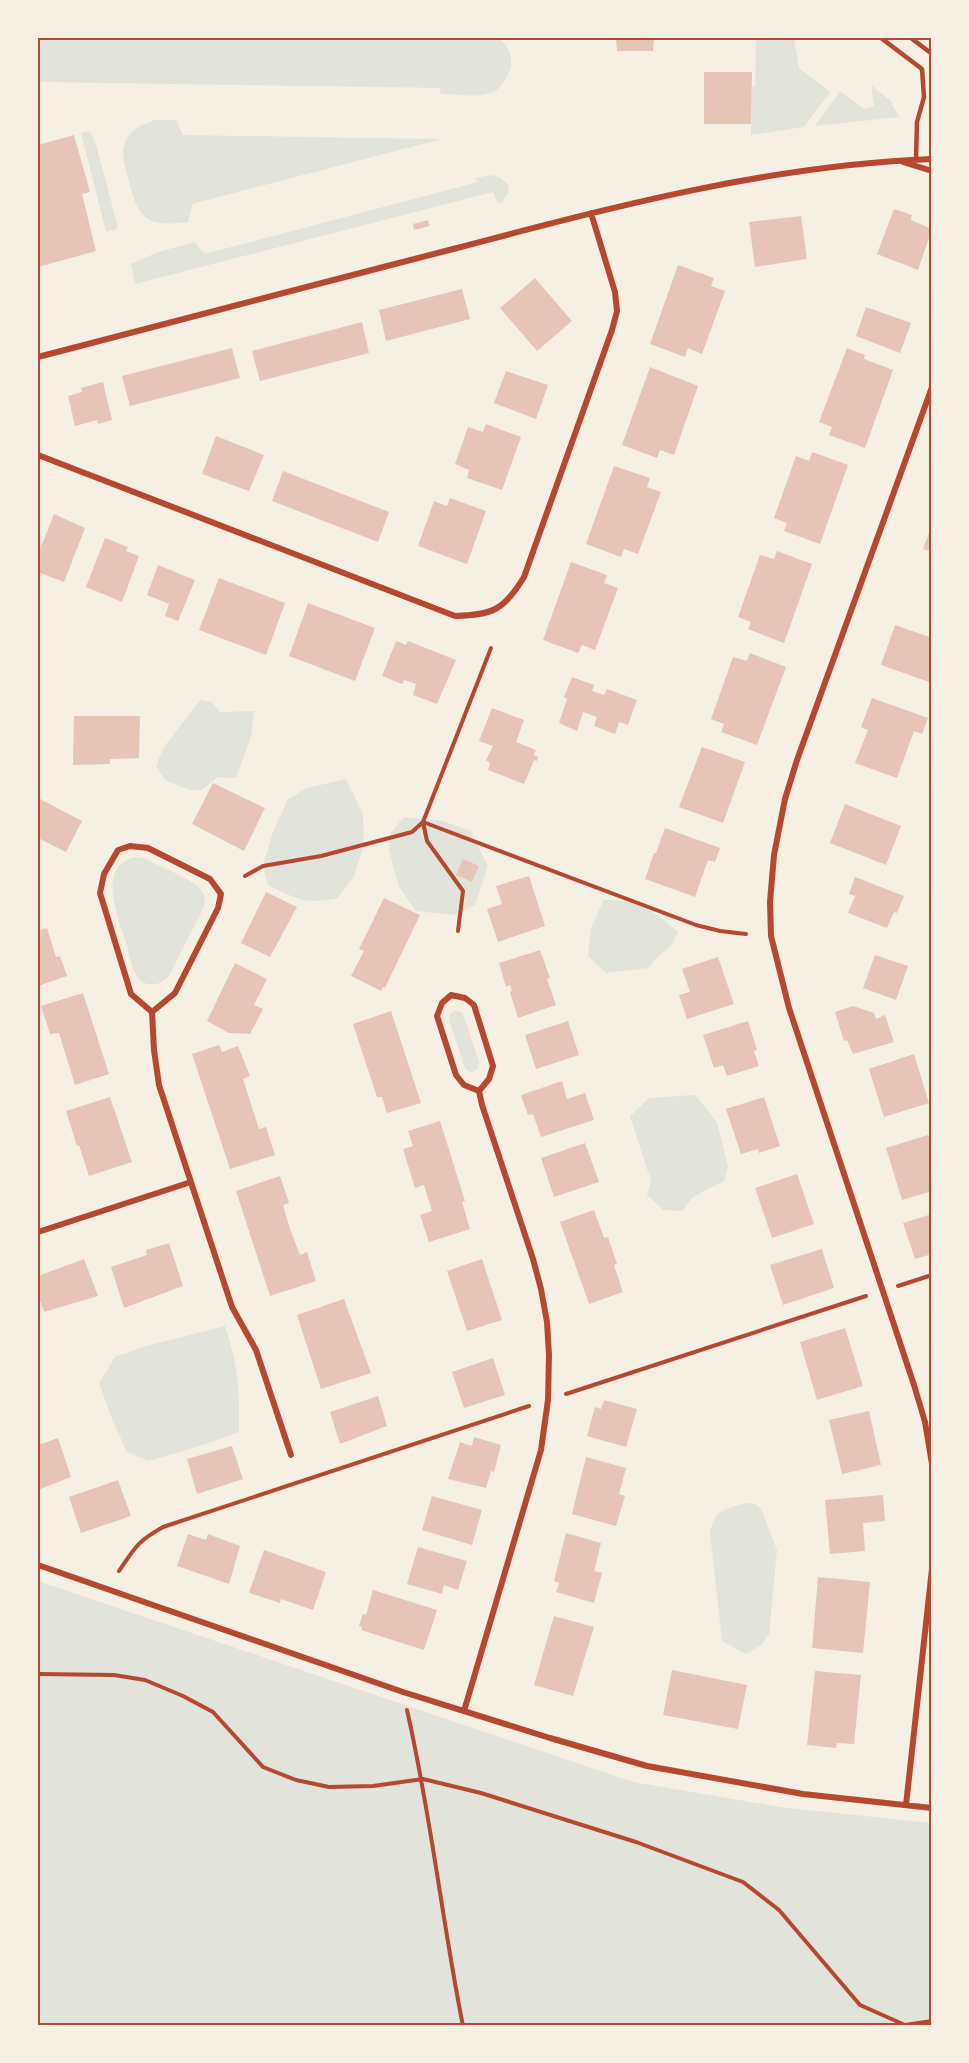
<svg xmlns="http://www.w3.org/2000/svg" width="969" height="2063" font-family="'PT Sans Narrow',sans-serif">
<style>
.green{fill:#e2e4dc}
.building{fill:#e6c5b7}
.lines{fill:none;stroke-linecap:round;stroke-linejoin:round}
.path{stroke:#b5482f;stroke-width:4}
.service{stroke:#b5482f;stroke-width:4.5}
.minor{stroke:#b5482f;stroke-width:6}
.neatline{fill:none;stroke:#b5482f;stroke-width:2}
</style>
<rect width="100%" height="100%" fill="#f6efe4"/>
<!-- green -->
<path class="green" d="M38 38H499C504 43 510 49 511 57 513 70 503 88 491 93 476 98 454 94 439 94L441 88 40 82 38 87Z
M756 38H794L799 68 830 92 804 127 751 135 752 86H755Z
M871 85 890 100 899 117 815 126 840 91 864 109 874 106Z
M156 120H176L183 135 438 139V140L192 204 188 222C155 226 141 224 131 190 128 177 124 165 123 153 124 134 139 124 156 120Z
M89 131 95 141 117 223V229L106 232 81 133Z
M491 175 501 178 509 186 508 193 501 203 497 202 493 192 135 284 131 264 158 252 194 242 205 254 478 182 475 178Z
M200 700 212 702 220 712 254 711 251 736 236 778 218 777 201 790H189L165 780 156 766 164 747Z
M346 779 363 814 364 845 354 876 338 898C305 905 297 899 268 885L263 866 273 832 288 799 307 788Z
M404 817 443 821 470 831 488 866 475 905 453 915 416 911 399 887 389 850 391 832Z
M135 857 143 858C155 864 197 881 202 891 206 897 205 903 203 909L170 974C163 985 148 989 138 978 131 969 129 953 126 943 118 917 96 867 135 857Z
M604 900C639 900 653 910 678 932L671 946 659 955 648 968 606 973 588 956 591 928Z
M455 1011 461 1012 464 1016 479 1062C479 1069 476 1072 469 1072L465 1068 449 1020 450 1014Z
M695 1095 717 1122 728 1167 724 1181 693 1197 682 1211 663 1210 647 1195 651 1181 630 1116 649 1098Z
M225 1326C238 1364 240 1391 239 1432L203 1445 148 1461 127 1452 113 1422 99 1383 115 1357 146 1346Z
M745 1503 755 1504 761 1509 777 1550 769 1634 760 1646 746 1654 722 1641 710 1534C713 1510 724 1510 745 1503Z
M38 1581 633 1782 780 1807 931 1823V2025H38Z"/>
<!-- building -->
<path class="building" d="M616 38H654L653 51H617Z
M662 38H721V40H662Z
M704 72H752L751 124H704Z
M74 135 90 192 82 194 96 251 38 267V145Z
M894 209 912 215 911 220 932 229 918 270 877 254Z
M801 216 807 259 755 267 749 222Z
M428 220 430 226 414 230 413 224Z
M678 265 714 278 711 286 725 291 702 354 688 348 685 357 650 344Z
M535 278 572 321 537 351 500 308Z
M462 289 470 319 386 341 379 310Z
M866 307 911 323 900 353 856 336Z
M362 322 369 353 260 381 252 351Z
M232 348 240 378 130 406 122 376Z
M847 348 865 355 864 359 893 370 865 448 829 435 832 427 819 422Z
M650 367 698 386 674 455 660 450 657 458 622 445Z
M506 371 548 385 536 419 494 403Z
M103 382 112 420 98 424 97 420 75 426 68 396 82 392 81 388Z
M486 424 521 437 502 490 467 478 469 470 455 464 468 427 483 432Z
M216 436 264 455 249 491 202 474Z
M812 452 848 465 820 544 784 531 787 523 774 518 796 456 809 461Z
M614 466 650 478 647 487 661 492 638 554 624 549 621 557 586 544Z
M283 471 389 512 378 542 272 501Z
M450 498 486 511 467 564 418 546 434 501 447 506Z
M54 514 85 528 64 582 38 572V555Z
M931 528H932V552L923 549Z
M105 538 128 547 126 551 139 556 122 602 86 587Z
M777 551 812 564 784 643 748 629 751 622 738 617 760 555 774 559Z
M571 562 607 575 604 583 618 588 595 650 582 645 578 653 543 640Z
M158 565 195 580 178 621 165 616 169 604 147 595Z
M219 578 285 603 266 655 199 630Z
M308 603 375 628 355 681 289 656Z
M895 625 932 638V683L881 665Z
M396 641 406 645 408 641 456 660 437 704 413 695 416 684 404 680 402 684 382 676Z
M750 653 786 667 757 745 721 732 724 724 711 719 733 657 747 661Z
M572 677 594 685 592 691 604 695 607 689 637 700 628 725 619 722 615 734 594 726 597 717 583 712 577 731 559 723 567 699 564 697Z
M872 698 928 718 922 734 914 731 897 778 855 763 868 730 861 727Z
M492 708 524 720 516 742 536 750 534 755 538 757 537 761 534 760 524 784 488 770 490 763 486 760 493 746 479 741Z
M74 716H140L139 758 110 759V764L73 765Z
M702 747 745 762 723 823 679 807Z
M213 783 265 808 244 851 192 824Z
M38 798 82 821 66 852 38 838Z
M845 804 901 826 886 865 830 843Z
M665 828 720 848 715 862 708 860 695 897 645 879 654 853H656Z
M463 859 479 866 472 882 456 875Z
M529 876 545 926 498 942 487 909 502 904 496 886Z
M855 877 904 896 897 913 894 912 887 928 848 913 855 896 849 894Z
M266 892 297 907 270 957 241 943Z
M384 898 420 915 385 988 383 987 381 991 351 976 364 951 359 949Z
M47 928 56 957 60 956 67 976 38 986V931Z
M540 950 550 978 547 979 556 1005 518 1018 510 992 512 991 510 985 506 987 499 963Z
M875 955 908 966 896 1000 863 988Z
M718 957 734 1004 687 1019 679 995 690 992 682 969Z
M235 963 267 979 254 1005 263 1009 250 1034 229 1033 207 1021Z
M83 993 109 1074 75 1085 59 1033 50 1034 41 1006Z
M853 1006 874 1013 876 1019 885 1015 894 1042 853 1054 847 1040 844 1041 835 1012Z
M391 1011 421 1103 387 1113 382 1097H377L353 1024Z
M568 1021 579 1055 536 1069 525 1035Z
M748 1021 757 1050 754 1051 759 1066 727 1076 723 1065 714 1068 703 1035Z
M219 1045 222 1052 238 1046 250 1076 243 1079 259 1129 266 1127 275 1155 230 1169 192 1054Z
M914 1054 929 1103 884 1117 869 1069Z
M562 1081 567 1099 585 1093 594 1120 541 1137 533 1114 528 1115 521 1095Z
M110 1097 132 1162 89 1176 79 1145 77 1146 66 1111Z
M764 1097 780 1146 759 1153 758 1149 741 1154 726 1109Z
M440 1121 465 1201 462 1202 470 1229 429 1242 420 1215 432 1211 424 1185 415 1188 403 1149 413 1146 408 1131Z
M928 1135 932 1145V1191L902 1200 886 1148Z
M585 1143 599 1182 554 1197 541 1158Z
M797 1174 814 1224 772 1238 755 1188Z
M280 1176 289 1203 283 1205 290 1229 300 1255 307 1252 316 1281 270 1296 236 1191Z
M594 1210 604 1238 608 1237 617 1264 614 1265 623 1292 589 1304 560 1222Z
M932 1214V1254L915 1259 903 1223Z
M169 1243 183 1286 124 1308 111 1267 147 1255 146 1250Z
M822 1249 834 1288 783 1305 770 1265Z
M84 1259 98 1296 44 1312 38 1294V1276Z
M482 1259 502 1320 467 1331 447 1271Z
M344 1299 371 1373 321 1389 297 1315Z
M845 1328 863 1386 817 1400 800 1342Z
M493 1358 505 1395 464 1408 452 1372Z
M378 1396 387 1426 340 1444 330 1412Z
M604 1400 637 1409 626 1447 587 1436 595 1407 601 1409Z
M869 1411 881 1465 842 1474 829 1420Z
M474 1437 501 1445 494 1472 491 1471 486 1488 448 1479 460 1442 472 1446Z
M58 1438 71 1477 38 1490V1443L41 1444Z
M232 1446 243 1479 197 1494 187 1459Z
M586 1457 626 1468 619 1494 625 1496 616 1526 572 1514Z
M118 1480 131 1516 81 1533 69 1497Z
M883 1495 885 1521 863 1523 865 1551 830 1554 825 1500Z
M432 1496 482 1510 472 1545 422 1530Z
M566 1533 601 1543 594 1571 602 1573 594 1603 556 1592 559 1583 554 1581Z
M188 1534 206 1540 208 1534 240 1546 229 1584 177 1566Z
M418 1547 467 1561 458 1590 444 1585 442 1594 407 1584Z
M264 1550 326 1572 313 1610 281 1599 280 1603 249 1593Z
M818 1577 870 1582 863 1653 812 1648Z
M373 1590 437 1610 424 1650 361 1630 362 1627 359 1626 363 1614 366 1615Z
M554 1616 594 1627 573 1696 534 1685Z
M672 1670 747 1685 738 1729 663 1715Z
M815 1671 861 1675 854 1744 837 1743 836 1748 807 1745Z"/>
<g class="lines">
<!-- path -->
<path class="path" d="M245 876 263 866 321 856 412 832 423 822 696 925 720 931 746 934
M458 931 463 891 427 841 423 822 491 648
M898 1286 932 1275
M566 1394 866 1296
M119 1571C136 1546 137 1542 163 1527L529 1406
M38 1674 114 1675 145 1680 183 1696 213 1712 263 1767 296 1780 329 1787 373 1786 423 1779 481 1793 636 1842 743 1882 779 1910 860 2005 905 2025 932 2021
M407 1710C431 1815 442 1921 463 2026"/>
<!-- service -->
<path class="service" d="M881 38 922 69 924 97 917 122 916 159
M911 38 932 54"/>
<!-- minor -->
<path class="minor" d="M903 162 932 171
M38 357C177 321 317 284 457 248 612 207 770 165 932 159
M932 387 797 760 785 799 774 855 770 902 771 936 789 1008 914 1385 925 1422 932 1464
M38 455 455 616C493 615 504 610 524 577L612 330 617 311 615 292 591 213
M152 1012 175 993 218 908 221 894 210 879 148 848 130 846 118 850 104 874 100 893 131 994 152 1012 154 1050 159 1085 232 1307 256 1350 291 1455
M38 1232 191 1182
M38 1565 403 1692 550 1738 647 1766 803 1794 932 1808
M464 1711 541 1450 548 1400 549 1355 547 1322 541 1289 533 1259 482 1105 479 1091 464 1085 456 1075 437 1016 442 1003 451 995 465 998 474 1005 493 1066 489 1079 479 1091
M906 1805 932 1569"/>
</g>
<!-- border -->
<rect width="969" height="2063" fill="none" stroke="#f6efe4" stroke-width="78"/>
<rect x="39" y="39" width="891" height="1985" class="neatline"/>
</svg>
